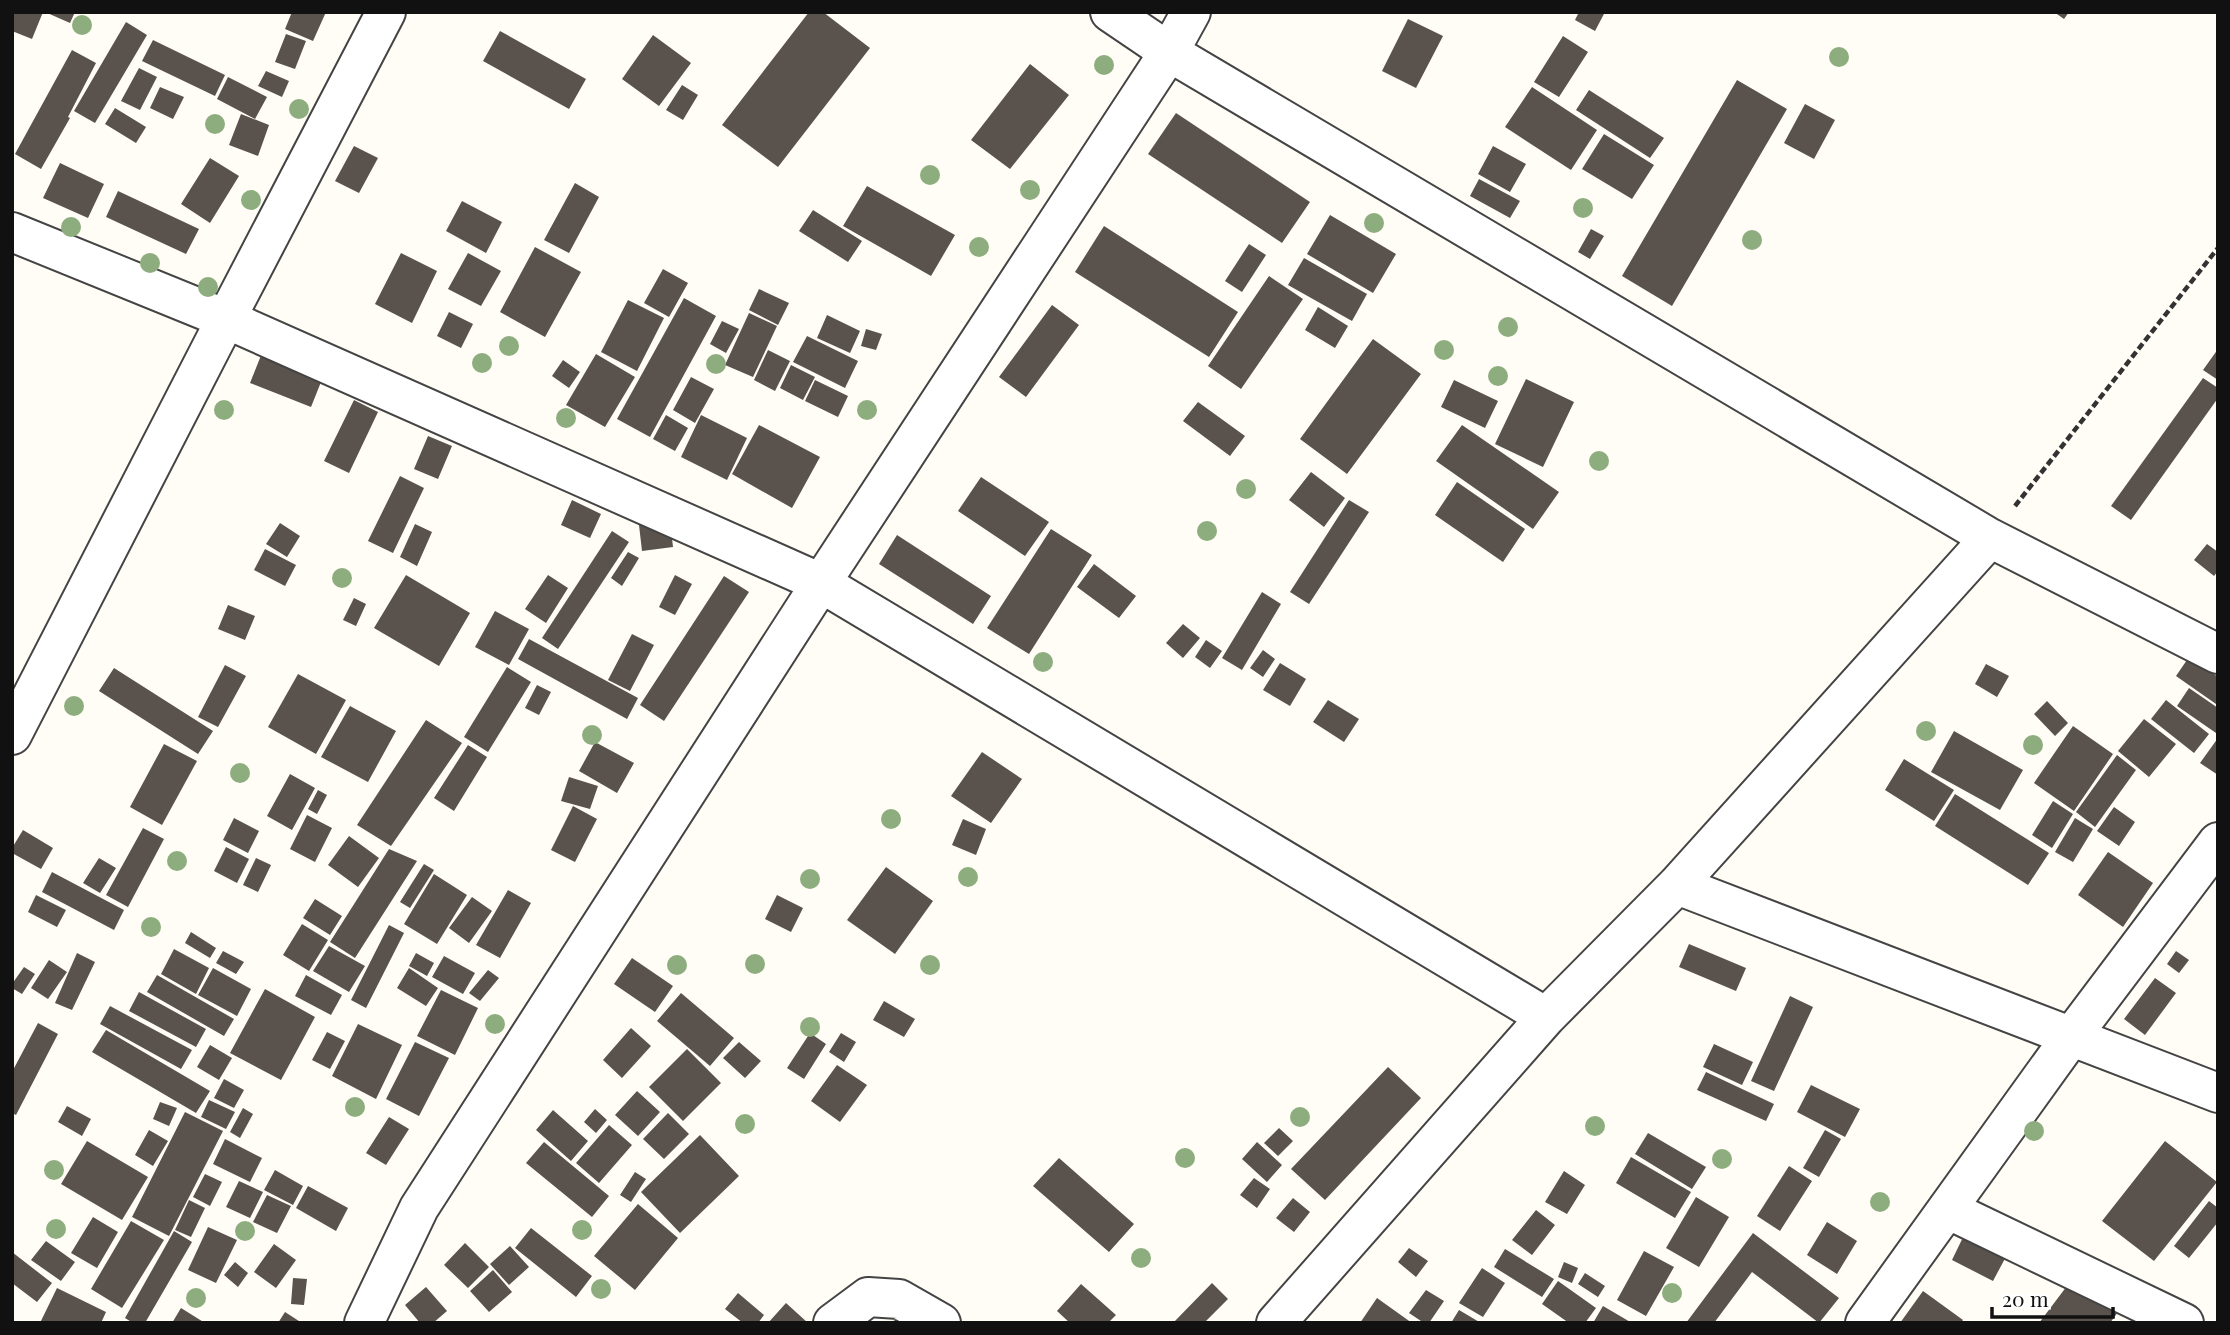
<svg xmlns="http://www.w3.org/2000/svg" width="2230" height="1335" font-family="'Playfair Display',serif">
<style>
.building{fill:#5a524d}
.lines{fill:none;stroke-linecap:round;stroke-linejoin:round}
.minor-casing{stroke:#444;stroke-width:42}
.path{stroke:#333;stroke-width:4.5;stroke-dasharray:7 3.5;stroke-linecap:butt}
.minor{stroke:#fff;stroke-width:38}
.tree{fill:#8dad7f}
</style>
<rect width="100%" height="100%" fill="#fffdf5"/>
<!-- building -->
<path class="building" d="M12 12H43L32 39 12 31Z
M45 12H75L70 23Z
M292 12H326L313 41 285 29Z
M809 12H823L870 48 778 167 722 125Z
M1579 12H1605L1595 31 1575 20Z
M2054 12H2069L2064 19Z
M1408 19 1443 36 1416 88 1382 71Z
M126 22 147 35 95 123 74 111Z
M500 31 586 79 569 109 483 61Z
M286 34 306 41 295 69 275 62Z
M653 35 691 63 659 106 622 79Z
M1563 36 1588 52 1559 97 1534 82Z
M153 40 225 75 215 96 142 61Z
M72 50 96 63 68 117 70 118 41 169 15 154Z
M1030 64 1069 95 1010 169 971 140Z
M139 68 157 77 140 110 121 101Z
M266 71 289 81 282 97 258 86Z
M228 77 267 97 255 119 217 99Z
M1737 80 1787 109 1672 306 1622 276Z
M682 85 698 95 683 120 666 110Z
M160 87 184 97 173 119 150 108Z
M1532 87 1597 130 1571 170 1505 127Z
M1589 90 1664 138 1650 158 1576 110Z
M1805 104 1835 120 1814 159 1784 143Z
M115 108 146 127 136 143 105 124Z
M1176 113 1310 202 1282 243 1148 154Z
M241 114 269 125 258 156 229 145Z
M1604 134 1654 165 1632 199 1582 169Z
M354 146 378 158 359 193 335 181Z
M1493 146 1526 164 1510 192 1478 174Z
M210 158 239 176 210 223 181 204Z
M60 163 104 184 88 218 43 198Z
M1479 179 1520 201 1510 218 1470 196Z
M575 183 599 197 569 253 544 240Z
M867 186 955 235 931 276 843 226Z
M118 191 199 229 186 254 106 217Z
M462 201 502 222 486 253 446 231Z
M813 210 862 241 848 262 799 231Z
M1330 215 1396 254 1373 293 1307 254Z
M1104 226 1238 312 1209 357 1075 272Z
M1591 229 1604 236 1590 259 1578 252Z
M1249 244 1266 255 1242 292 1225 281Z
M535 247 581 272 545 337 500 312Z
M401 253 437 271 412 323 375 304Z
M468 253 501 271 481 306 448 289Z
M1304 258 1367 294 1352 321 1288 285Z
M663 269 688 283 669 317 644 303Z
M1269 276 1303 299 1241 389 1208 366Z
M759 289 789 303 778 325 749 310Z
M684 298 716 316 650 437 617 419Z
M628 300 664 318 637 371 601 352Z
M1052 305 1079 325 1026 397 999 377Z
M1318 307 1348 326 1335 348 1305 330Z
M449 312 473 324 461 348 437 336Z
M749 313 777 326 753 377 725 365Z
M827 315 860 331 850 353 817 338Z
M722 321 739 329 726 353 710 344Z
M866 329 882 334 876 350 861 346Z
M807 336 858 361 845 388 793 362Z
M1373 339 1421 374 1347 474 1300 439Z
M264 348 325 372 311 407 250 383Z
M2218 349V380L2203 370Z
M768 350 790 361 775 391 754 380Z
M596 354 635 377 605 427 566 405Z
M563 360 580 372 569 388 552 376Z
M791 365 815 377 803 400 780 388Z
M691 377 714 389 695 423 673 410Z
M2203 378 2218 388V398L2131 520 2111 506Z
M1526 379 1574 402 1543 467 1495 444Z
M815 380 848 396 838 417 805 401Z
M1454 380 1498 401 1485 428 1441 407Z
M354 400 378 412 349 473 324 461Z
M1198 402 1245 436 1230 456 1183 421Z
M666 415 688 428 675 451 653 439Z
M701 415 747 438 727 480 681 457Z
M759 425 820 457 792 508 732 474Z
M1462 425 1559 492 1533 529 1436 461Z
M428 436 452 446 438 479 414 469Z
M1311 472 1345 498 1324 527 1289 500Z
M400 476 424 488 393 553 368 541Z
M981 477 1049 522 1025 556 958 511Z
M1457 482 1525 529 1503 562 1435 515Z
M572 500 601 514 590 538 561 525Z
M1349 500 1369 512 1309 604 1290 592Z
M670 521 673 547 642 551 639 525Z
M280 523 300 536 287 557 266 544Z
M415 524 432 532 417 566 400 557Z
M1051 529 1092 555 1029 654 987 628Z
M612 531 629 542 558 649 542 638Z
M897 535 991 596 973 624 879 564Z
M2207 544 2218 552V571L2214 576 2194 560Z
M265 549 296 565 285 586 254 570Z
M628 552 639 558 622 586 611 578Z
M1094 564 1136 596 1119 618 1077 587Z
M406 575 470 613 439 666 374 628Z
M548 575 568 588 546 623 525 609Z
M675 575 692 584 675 615 659 607Z
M724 576 749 592 664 721 640 705Z
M1262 592 1281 604 1242 670 1222 658Z
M354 598 366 604 356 626 343 620Z
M228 605 255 616 245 640 218 629Z
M495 611 529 629 509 665 475 647Z
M1183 624 1200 638 1183 658 1166 643Z
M632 634 654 645 630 691 608 680Z
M529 639 638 698 627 719 518 659Z
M1206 640 1222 651 1210 668 1195 657Z
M1263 650 1275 659 1263 677 1250 668Z
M2189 657 2218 677 2216 704 2176 676Z
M1280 663 1306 679 1290 706 1263 690Z
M1986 664 2009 676 1997 697 1975 684Z
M225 665 246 676 218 727 198 717Z
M507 667 531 682 488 752 464 737Z
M114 668 213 731 198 754 99 691Z
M298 674 346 700 316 754 268 727Z
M537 685 551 692 539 715 525 708Z
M2189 688 2218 708 2216 733 2177 706Z
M1328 700 1359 719 1344 742 1313 722Z
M2166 700 2209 734 2194 753 2151 719Z
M2047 701 2068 723 2055 736 2034 714Z
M350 706 396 731 368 782 321 757Z
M2144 719 2176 744 2149 777 2118 751Z
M426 720 462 743 391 846 357 825Z
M2073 726 2113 754 2074 811 2034 783Z
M1954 731 2023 770 2000 810 1931 772Z
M2218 738V775L2200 763Z
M595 742 634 763 617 793 579 771Z
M164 744 197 761 162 825 130 807Z
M468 745 487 757 454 811 434 798Z
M982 752 1022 779 991 823 951 796Z
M2117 755 2136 770 2095 827 2076 812Z
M1904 759 1954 790 1934 821 1885 790Z
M290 774 315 788 292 830 267 816Z
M569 777 598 786 590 809 561 801Z
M318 790 327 795 317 814 308 809Z
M1955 794 2049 853 2028 885 1935 826Z
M2053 801 2073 814 2052 848 2032 835Z
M573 806 597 819 575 862 551 850Z
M2114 807 2135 822 2119 846 2097 831Z
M307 815 332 828 315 862 290 849Z
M234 818 259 831 248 853 223 840Z
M2075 818 2093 829 2073 862 2055 852Z
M963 819 986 829 976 855 952 845Z
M143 828 164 839 128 907 106 895Z
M23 830 53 848 41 869 12 853V848Z
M349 836 379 858 358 887 328 865Z
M226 847 249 859 237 883 214 871Z
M389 849 417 861 355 958 330 942Z
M2108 852 2153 883 2123 927 2078 895Z
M99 858 116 868 100 893 83 883Z
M256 858 271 865 258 892 243 885Z
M424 864 434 870 410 908 400 902Z
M886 867 933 901 895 954 847 920Z
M52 872 124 910 114 930 42 892Z
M434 874 467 895 437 944 404 924Z
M508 890 531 903 500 958 476 945Z
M36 895 66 910 57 927 28 912Z
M777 895 803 908 791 932 765 919Z
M472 897 492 911 469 943 449 928Z
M315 899 342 916 330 935 303 918Z
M302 924 328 940 309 971 283 955Z
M389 925 404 933 366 1008 351 1000Z
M191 932 216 948 210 958 185 943Z
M1689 944 1746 968 1736 991 1679 967Z
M329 946 365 966 349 992 313 971Z
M174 949 209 968 196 994 161 974Z
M223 951 244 962 236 974 216 963Z
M2176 951 2189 960 2179 973 2167 964Z
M77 953 95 962 72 1010 55 1003Z
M416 953 434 963 427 976 409 966Z
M444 956 475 973 463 994 432 977Z
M632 958 673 986 655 1012 614 984Z
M49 960 67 972 48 999 31 988Z
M24 967 35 974 22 994 12 988V984Z
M213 968 251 989 237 1016 198 995Z
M409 968 438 988 426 1006 397 988Z
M488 970 499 978 480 1001 469 993Z
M157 975 234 1019 224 1036 147 992Z
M306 975 342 995 331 1015 295 996Z
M2155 978 2176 993 2145 1035 2124 1019Z
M265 989 315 1017 281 1080 230 1053Z
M441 990 478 1008 455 1055 417 1036Z
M139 992 206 1029 196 1047 129 1011Z
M681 993 734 1038 710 1066 657 1021Z
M1790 996 1813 1007 1774 1091 1751 1081Z
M884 1001 915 1019 904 1037 873 1020Z
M110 1006 192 1050 181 1069 100 1024Z
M38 1023 58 1034 16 1115 12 1113V1072Z
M358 1024 402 1045 376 1099 332 1076Z
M631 1028 651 1046 622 1078 603 1060Z
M106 1030 210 1091 196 1113 92 1052Z
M327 1032 345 1041 330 1069 312 1060Z
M810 1033 826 1044 804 1079 787 1068Z
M841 1033 856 1042 844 1062 829 1052Z
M415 1042 449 1058 419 1116 386 1099Z
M739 1042 761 1061 745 1078 723 1058Z
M1714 1044 1753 1062 1742 1085 1703 1067Z
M210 1045 232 1058 219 1080 197 1067Z
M687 1049 721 1083 683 1121 649 1087Z
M837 1065 867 1085 840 1122 811 1101Z
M1388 1067 1421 1098 1325 1200 1291 1169Z
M1706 1072 1774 1104 1766 1121 1697 1090Z
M224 1079 244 1090 234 1108 214 1098Z
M1811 1085 1860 1109 1845 1137 1797 1112Z
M637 1091 660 1112 638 1136 615 1115Z
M209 1100 235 1112 226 1129 201 1117Z
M160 1102 177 1108 169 1126 153 1119Z
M67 1106 91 1119 82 1136 58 1122Z
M243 1108 253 1114 240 1138 230 1132Z
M595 1109 607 1120 596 1133 584 1122Z
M553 1110 588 1141 571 1161 536 1130Z
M185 1112 223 1131 169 1236 132 1217Z
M668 1113 689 1134 664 1159 643 1139Z
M389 1117 409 1129 386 1165 366 1153Z
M609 1125 632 1145 599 1183 576 1163Z
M1279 1128 1293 1141 1278 1156 1264 1143Z
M149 1130 168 1141 153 1166 135 1155Z
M1825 1130 1841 1139 1819 1177 1803 1168Z
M1648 1133 1706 1167 1692 1189 1635 1154Z
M700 1135 739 1176 680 1233 641 1192Z
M225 1139 262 1158 250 1182 213 1164Z
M87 1141 148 1177 122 1220 61 1184Z
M2165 1141 2217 1182 2154 1261 2102 1221Z
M544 1142 609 1196 592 1217 526 1163Z
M1257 1142 1282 1165 1267 1182 1242 1159Z
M1631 1157 1691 1192 1675 1218 1616 1183Z
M1059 1158 1134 1224 1109 1252 1033 1186Z
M1789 1166 1812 1181 1780 1231 1757 1216Z
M275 1170 303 1186 293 1205 264 1190Z
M1564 1171 1585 1185 1567 1214 1545 1202Z
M635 1172 646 1179 631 1202 620 1195Z
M205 1174 222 1182 210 1206 193 1197Z
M1254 1178 1270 1189 1257 1208 1240 1195Z
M239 1181 263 1192 250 1218 226 1207Z
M308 1186 348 1208 336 1231 296 1208Z
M267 1195 291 1206 277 1233 253 1222Z
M1696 1197 1729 1217 1699 1267 1666 1248Z
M1293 1198 1310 1212 1294 1232 1276 1218Z
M189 1200 205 1208 191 1237 175 1230Z
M2209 1201 2218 1208V1222L2189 1258 2174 1246Z
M638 1204 678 1238 635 1290 594 1256Z
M1536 1210 1555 1225 1532 1255 1512 1240Z
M93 1217 118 1232 97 1268 71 1253Z
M131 1221 164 1240 122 1308 91 1289Z
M1827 1222 1857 1241 1837 1274 1807 1255Z
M208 1227 237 1240 216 1283 188 1270Z
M531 1228 592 1276 576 1297 515 1248Z
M1967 1229 2009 1251 1993 1281 1952 1260Z
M174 1231 192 1242 145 1323H133L125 1318Z
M1753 1233 1839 1298 1819 1323 1752 1272 1714 1323H1686Z
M46 1241 75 1262 61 1281 31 1260Z
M465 1243 489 1267 468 1288 444 1265Z
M274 1244 296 1260 276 1288 254 1272Z
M510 1246 529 1267 509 1285 490 1264Z
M1409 1248 1428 1261 1416 1277 1398 1262Z
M1505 1249 1554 1279 1542 1297 1494 1267Z
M1644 1251 1674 1267 1646 1316 1617 1300Z
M12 1252 52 1283 37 1302 12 1283Z
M235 1262 248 1273 238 1287 224 1275Z
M1564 1262 1578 1268 1572 1283 1558 1277Z
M1482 1268 1505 1283 1483 1317 1459 1303Z
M493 1270 512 1292 489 1312 470 1291Z
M1585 1273 1605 1286 1598 1297 1578 1284Z
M293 1278 307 1279 304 1305 291 1304Z
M2073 1278 2118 1312 2110 1323H2039Z
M1558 1281 1596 1308 1585 1323H1569L1542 1304Z
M1212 1283 1228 1299 1204 1323H1173Z
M1081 1284 1116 1315 1108 1323H1070L1057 1311Z
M426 1287 447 1311 433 1323H420L405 1305Z
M57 1288 106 1312 101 1323H40Z
M1426 1290 1444 1301 1429 1323H1424L1409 1313Z
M1923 1291 1963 1320 1961 1323H1900Z
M738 1293 764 1315 758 1323H743L725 1309Z
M1377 1298 1412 1323H1360Z
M786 1303 808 1323H768Z
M1603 1306 1632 1323H1593Z
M181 1308 205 1323H172Z
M1459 1310 1481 1323H1451Z
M285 1312 302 1323H278Z"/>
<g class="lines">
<!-- minor casing -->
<g class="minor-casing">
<path id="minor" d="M1110 12 1169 52 1990 538 2218 654
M12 232 226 319 821 583 1546 1017
M12 735 226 319 386 12
M1677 885 2218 1093
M1947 1209 2184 1323
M364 1323 419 1208 821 583 1169 52 1191 12
M833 1323 868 1297 899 1299 941 1323
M1276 1323 1546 1017 1677 885 1990 538
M1865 1323 2071 1037 2218 842"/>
</g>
<!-- path -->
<path class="path" d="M2015 506 2218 248"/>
<!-- minor -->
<use href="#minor" class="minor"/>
</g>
<!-- trees -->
<g class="tree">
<circle cx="82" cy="25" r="10"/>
<circle cx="1839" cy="57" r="10"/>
<circle cx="1104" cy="65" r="10"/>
<circle cx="299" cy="109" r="10"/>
<circle cx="215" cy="124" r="10"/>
<circle cx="930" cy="175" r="10"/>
<circle cx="1030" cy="190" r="10"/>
<circle cx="251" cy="200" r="10"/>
<circle cx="1583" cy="208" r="10"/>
<circle cx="1374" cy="223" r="10"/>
<circle cx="71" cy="227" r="10"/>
<circle cx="1752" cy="240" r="10"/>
<circle cx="979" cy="247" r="10"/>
<circle cx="150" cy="263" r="10"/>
<circle cx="208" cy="287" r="10"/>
<circle cx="1508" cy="327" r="10"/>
<circle cx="509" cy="346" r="10"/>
<circle cx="1444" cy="350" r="10"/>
<circle cx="482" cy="363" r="10"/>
<circle cx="716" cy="364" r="10"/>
<circle cx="1498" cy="376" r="10"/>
<circle cx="224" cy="410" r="10"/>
<circle cx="867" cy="410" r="10"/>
<circle cx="566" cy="418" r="10"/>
<circle cx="1599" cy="461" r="10"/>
<circle cx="1246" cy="489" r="10"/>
<circle cx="1207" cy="531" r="10"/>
<circle cx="342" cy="578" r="10"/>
<circle cx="1043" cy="662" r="10"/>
<circle cx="74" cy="706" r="10"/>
<circle cx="1926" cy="731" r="10"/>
<circle cx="592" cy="735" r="10"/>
<circle cx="2033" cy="745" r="10"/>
<circle cx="240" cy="773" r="10"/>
<circle cx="891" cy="819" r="10"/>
<circle cx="177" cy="861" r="10"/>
<circle cx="968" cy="877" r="10"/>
<circle cx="810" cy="879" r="10"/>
<circle cx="151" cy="927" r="10"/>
<circle cx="755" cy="964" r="10"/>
<circle cx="677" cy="965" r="10"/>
<circle cx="930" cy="965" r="10"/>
<circle cx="495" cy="1024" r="10"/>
<circle cx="810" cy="1027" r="10"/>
<circle cx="355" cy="1107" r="10"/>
<circle cx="1300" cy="1117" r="10"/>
<circle cx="745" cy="1124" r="10"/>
<circle cx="1595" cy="1126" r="10"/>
<circle cx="2034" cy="1131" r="10"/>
<circle cx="1185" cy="1158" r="10"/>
<circle cx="1722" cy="1159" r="10"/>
<circle cx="54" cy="1170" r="10"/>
<circle cx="1880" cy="1202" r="10"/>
<circle cx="56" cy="1229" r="10"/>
<circle cx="582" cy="1230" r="10"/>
<circle cx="245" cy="1231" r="10"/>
<circle cx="1141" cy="1258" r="10"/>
<circle cx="601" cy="1289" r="10"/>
<circle cx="1672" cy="1293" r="10"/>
<circle cx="196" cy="1298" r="10"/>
</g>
<!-- border -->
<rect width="2230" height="1335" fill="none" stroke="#111111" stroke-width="28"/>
<!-- scale -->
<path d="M1992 1307v10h121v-10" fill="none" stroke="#111111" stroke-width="3.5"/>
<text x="2002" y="1307" font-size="21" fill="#111111" stroke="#ffffff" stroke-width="5" paint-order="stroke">20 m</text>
</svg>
